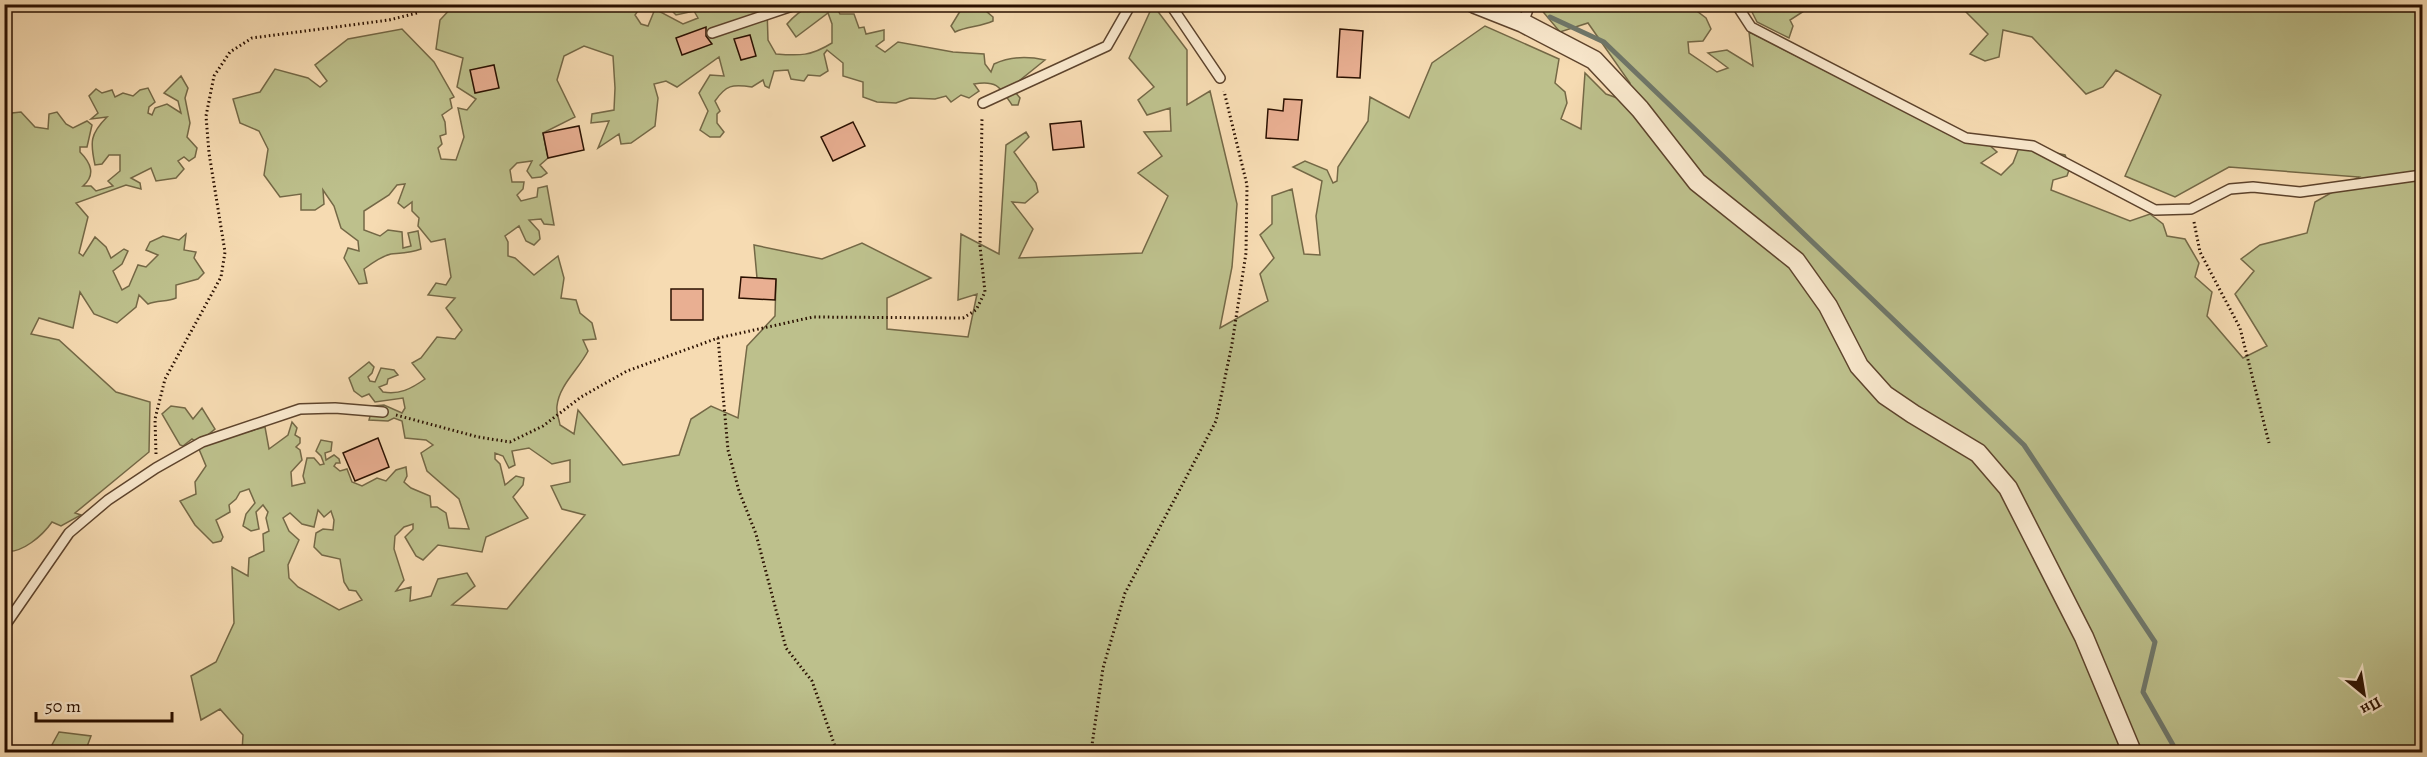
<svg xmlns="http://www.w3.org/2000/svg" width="2427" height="757" font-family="Alegreya,serif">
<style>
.green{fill:#bdc08c;stroke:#746846;stroke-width:1.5;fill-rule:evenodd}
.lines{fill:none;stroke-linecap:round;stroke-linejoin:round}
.stream{stroke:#6f776a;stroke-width:5}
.building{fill:#e9af92;stroke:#2a1000;stroke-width:1.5}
.service-casing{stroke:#5d432c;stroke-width:12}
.minor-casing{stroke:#5d432c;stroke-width:21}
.path{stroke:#2a1000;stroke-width:3;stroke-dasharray:1.5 3;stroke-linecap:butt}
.service{stroke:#f9e8cd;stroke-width:9}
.minor{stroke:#f9e8cd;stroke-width:18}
</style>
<rect width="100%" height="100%" fill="#f6dbb2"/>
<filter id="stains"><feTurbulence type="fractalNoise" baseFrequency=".00333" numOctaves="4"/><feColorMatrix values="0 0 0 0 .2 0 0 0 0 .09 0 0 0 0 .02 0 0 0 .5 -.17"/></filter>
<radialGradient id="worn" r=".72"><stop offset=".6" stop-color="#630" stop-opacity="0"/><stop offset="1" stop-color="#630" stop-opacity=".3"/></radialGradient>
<!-- green -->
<path class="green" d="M1696 4 1693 8 1706 18 1711 29 1703 41 1688 42 1689 53 1717 72 1728 68 1708 53 1727 50 1753 66 1749 32 1858 87 1988 144 1997 152 1981 163 2001 175 2013 163 2020 145 2065 155 2070 167 2067 176 2053 180 2051 190 2130 221 2150 214 2163 224 2167 236 2185 239 2199 263 2195 277 2212 292 2207 316 2243 358 2267 346 2235 294 2254 271 2241 259 2260 245 2307 233 2315 202 2359 177 2229 167 2175 197 2125 176 2161 95 2116 70 2103 87 2086 94 2032 37 2003 30 1999 57 1985 61 1970 54 1988 34 1959 5H2422V752H242L243 735 220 709 201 720 191 676 216 662 234 623 232 567 248 576 249 558 264 551 263 534 269 531 266 518 268 512 263 505 256 512 259 529 251 531 243 526 246 514 255 503 249 489 240 492 236 499 229 505 230 512 216 520 223 537 221 541 213 543 195 525 180 501 196 494 195 482 206 466 196 442 192 439 183 446 180 445 162 414 171 406 185 408 193 419 202 408 215 429 209 434 213 441 265 427 269 449 288 435 292 422 297 428 295 435 300 438V443L296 447 300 450 302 460 291 472 292 486 305 483 303 476 307 458H314L320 465 324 464 321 456 316 451 321 440 332 442 331 451 325 453 326 460 334 455 339 459 340 463H336L334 466 340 471 347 469 352 482 362 486 377 478 386 481 396 470 406 467 407 476 404 482 411 488 430 496 431 507H437L446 513 449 528 469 529 459 499 427 471 421 453 433 445 426 440 405 438 402 421 394 418 388 421 369 420 373 406 384 405 402 413 405 408 403 398 375 402 369 394 362 397 354 391 349 378 369 362 374 367 372 373 368 377 370 381 375 382 381 368 394 370 398 375 388 379 387 384 379 387 383 392C399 395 411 389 425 379L412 363 421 358 437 337 455 339 462 330 446 308 455 298 428 295 436 283 446 285 451 277 445 239 431 242 418 226 419 218 412 211V202L404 208 398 203 405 184 397 185 389 195 364 211V230L380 236 388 230 402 232 403 248 411 246 408 233 418 231 421 249C411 253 402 253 391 254 382 256 372 263 364 269L367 283 359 284 344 258 348 248 359 251 358 241 341 228 334 206 323 190 324 204 315 210H301V194L280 197 264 175 268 149 259 131 240 123 233 99 260 92 275 69 308 78 320 87 327 81 315 65 348 39 402 29 434 62 454 97 450 99 452 108 442 115 445 122 446 134 440 136 442 144 438 148 441 159 456 160 464 137 458 108 467 110 476 99 457 87 463 58 436 49 440 20 454 5H642L635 15 641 24 648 26 655 9 683 24 698 18 694 11 676 15 672 11 671 5H780L777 7 767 8 768 40 776 54C800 56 811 56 832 43V24L828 13 796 37 787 24C803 6 811 5 835 5L840 14H854L859 28 864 27 866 34 884 30V40L876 46 885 52 898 42 953 52 984 54 985 64 991 72 994 64C1011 56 1027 56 1045 60L1019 81 1015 92 1020 98 1018 105H1012C1000 87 997 80 974 84L979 91 969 98 961 95 951 102 946 96 935 99 910 98 896 103 877 102 863 97V82L843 76V63L827 50 824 54 828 71 820 76 808 75 804 81 791 79 788 70 774 71 769 88 765 86 763 80 752 87C732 84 726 85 715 101L720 111 717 114V123L724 132 720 137H710L700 130 708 111 699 93 710 75 724 76 719 57 677 87 666 81 654 84 658 98 655 126 631 143 621 144 619 134 598 148 609 121 591 123 592 114 614 110 615 88 613 56 584 46 564 56 557 80 575 117 543 133 548 158 540 165 547 173 541 177 532 178 527 171 532 161 517 163 510 170 512 182H524L523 189 517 195 521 201 537 197 538 188 547 186 554 225 544 224 541 219 529 220 539 231 540 239 534 245 526 241 519 226 505 236 508 242V256L515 258 534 275 558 256 564 278 561 298 576 300 580 313 592 323 596 339 583 340 588 351C579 369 559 385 557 406 556 412 559 419 560 425L574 434 578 410 623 465 679 455 691 419 711 406 738 418 747 346 775 316 776 280 757 278 754 245 822 259 862 243 931 278 887 298V329L968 337 977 294 958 300 961 234 999 254 1006 145 1026 132 1029 137 1014 152 1036 183 1038 192 1025 203 1012 202 1033 229 1019 258 1142 253 1168 196 1138 173 1162 156 1144 132 1171 131 1170 108 1147 115 1138 100 1154 87 1129 58 1153 5 1187 50V105L1210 91 1237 204 1232 267 1220 328 1268 301 1260 274 1274 258 1260 235 1272 224V196L1292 189 1304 254 1320 255 1316 216 1322 181 1293 167 1305 161 1327 170 1333 183 1337 181 1338 167 1368 121 1370 97 1409 118 1432 63 1485 26 1559 59 1555 83 1565 92 1567 103 1561 119 1581 129 1585 73 1606 94 1623 100 1630 83 1588 23 1560 32 1539 7 1511 9 1500 5ZM529 448 552 464 570 460V482L551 486 562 509 585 515 507 609 452 605 475 586 467 573 438 579 431 596 410 601 411 587 396 591 404 580 394 549 395 536 404 527 413 524V529L405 537 416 556 423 560 438 545 482 552 486 537 528 518 513 497 523 485 524 478 516 476 505 485 500 464 495 459V453L503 456 509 468 515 465 512 451ZM318 510 324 517 331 511 334 520 333 530 323 529 316 533 314 547 322 555 340 559 344 582 349 590 356 591 362 600 339 610 298 587 289 578 288 565 299 540 289 531 283 518 290 513 302 524 314 527Z
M1748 4H1805V5L1804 11 1790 20 1793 26 1789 38 1757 22Z
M973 5H989L986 11 993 17V21C980 27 967 26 955 32L951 26 962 8Z
M181 76 188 88 185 98 190 123 187 137 197 148 195 157 189 161 184 157 178 161 184 169 176 178 156 181 151 168 131 178 140 183 141 189 126 185 76 203 88 217 79 253 83 256 95 237 106 247 111 258 124 249 128 251 122 264 113 271 122 290 129 286 138 265 146 267 158 255 146 250 150 242 163 236 179 240 186 234 184 250 196 252 194 258 204 273 198 279 176 285V298C167 302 158 300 148 304L139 295 136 307 117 323 94 314 80 292 73 328 39 318 31 334 59 340 116 392 150 402 149 452 75 513 81 515 61 526 52 522C43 535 22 554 5 551V131L12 113 21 112 35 127 48 129 49 114 57 112 66 124 73 128 87 121 92 125 87 147H80V152C91 163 96 175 83 186H91L96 191 113 186 108 181 120 171V155H109L102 164 95 165C90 142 90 134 107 117L91 119 98 113 89 96 96 89 102 93 112 90 115 97 123 93 133 96 140 90 148 88 155 102 149 107 148 113 152 115 155 108 167 104 181 113 178 101 164 93Z
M59 732 91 736 85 752H48Z"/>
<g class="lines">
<!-- stream -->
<path class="stream" d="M1550 17 1604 42 2024 445 2155 642 2143 692 2177 752"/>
</g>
<!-- building -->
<path class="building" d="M706 27V36L712 44 682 55 676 38Z
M1340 29 1363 31 1360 78 1337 77Z
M750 35 756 56 741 60 734 39Z
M494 65 499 88 475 93 470 70Z
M1284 99 1302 100 1298 140 1266 138 1268 109 1283 111Z
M1081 121 1084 147 1053 150 1050 124Z
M853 122 865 146 833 161 821 137Z
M579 126 584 150 548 158 543 133Z
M741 277 776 279 775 300 739 298Z
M671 289H703V320H671Z
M378 438 389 467 355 481 343 453Z"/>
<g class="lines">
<!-- service casing -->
<g class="service-casing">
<path id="service" d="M1170 4 1220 78
M1736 4 1751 27 1966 138 2033 146 2155 210 2191 209 2230 189 2253 187 2300 192 2422 175
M1523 23 1530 4
M712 33 798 4
M983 103 1107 46 1131 4
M4 627 69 533 108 500 156 468 202 442 300 409 335 408 383 412"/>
</g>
<!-- minor casing -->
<g class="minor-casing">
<path id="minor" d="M1475 4 1523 23 1594 60 1640 109 1697 182 1796 261 1828 306 1859 366 1885 395 1913 414 1978 453 2008 488 2084 637 2132 752"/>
</g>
<!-- path -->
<path class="path" d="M2194 222 2200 252 2240 328 2269 443
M718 338 728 450 739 491 756 534 786 648 812 681 837 752
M396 415 478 437 510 442 543 426 581 397 627 371 718 338 813 317 963 318 976 310 985 292 980 246 982 117
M156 454 155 419 165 379 221 277 225 252 209 153 206 116 214 76 230 52 252 38 389 20 417 13 428 4
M1091 752 1103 668 1125 593 1216 421 1232 344 1246 253 1247 185 1224 91"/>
<!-- service -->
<use href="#service" class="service"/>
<!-- minor -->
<use href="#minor" class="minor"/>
</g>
<!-- margin -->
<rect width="2427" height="757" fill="none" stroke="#f6dbb2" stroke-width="24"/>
<rect x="6" y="6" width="2415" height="745" fill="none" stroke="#2a1000" stroke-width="3"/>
<rect x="12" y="12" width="2403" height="733" fill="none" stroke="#2a1000" stroke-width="1.5"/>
<!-- north arrow -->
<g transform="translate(2364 694) rotate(150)" stroke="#f9e8cd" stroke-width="4.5" paint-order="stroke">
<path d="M0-4.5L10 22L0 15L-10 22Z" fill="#2a1000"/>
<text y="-9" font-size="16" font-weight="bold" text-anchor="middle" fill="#2a1000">Пн</text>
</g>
<!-- scale -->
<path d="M36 712v9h136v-9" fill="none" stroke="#2a1000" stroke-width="3"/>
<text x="45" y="712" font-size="18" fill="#2a1000" stroke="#f9e8cd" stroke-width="4.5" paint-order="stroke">50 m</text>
<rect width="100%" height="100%" filter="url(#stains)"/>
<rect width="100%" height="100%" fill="url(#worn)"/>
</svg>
